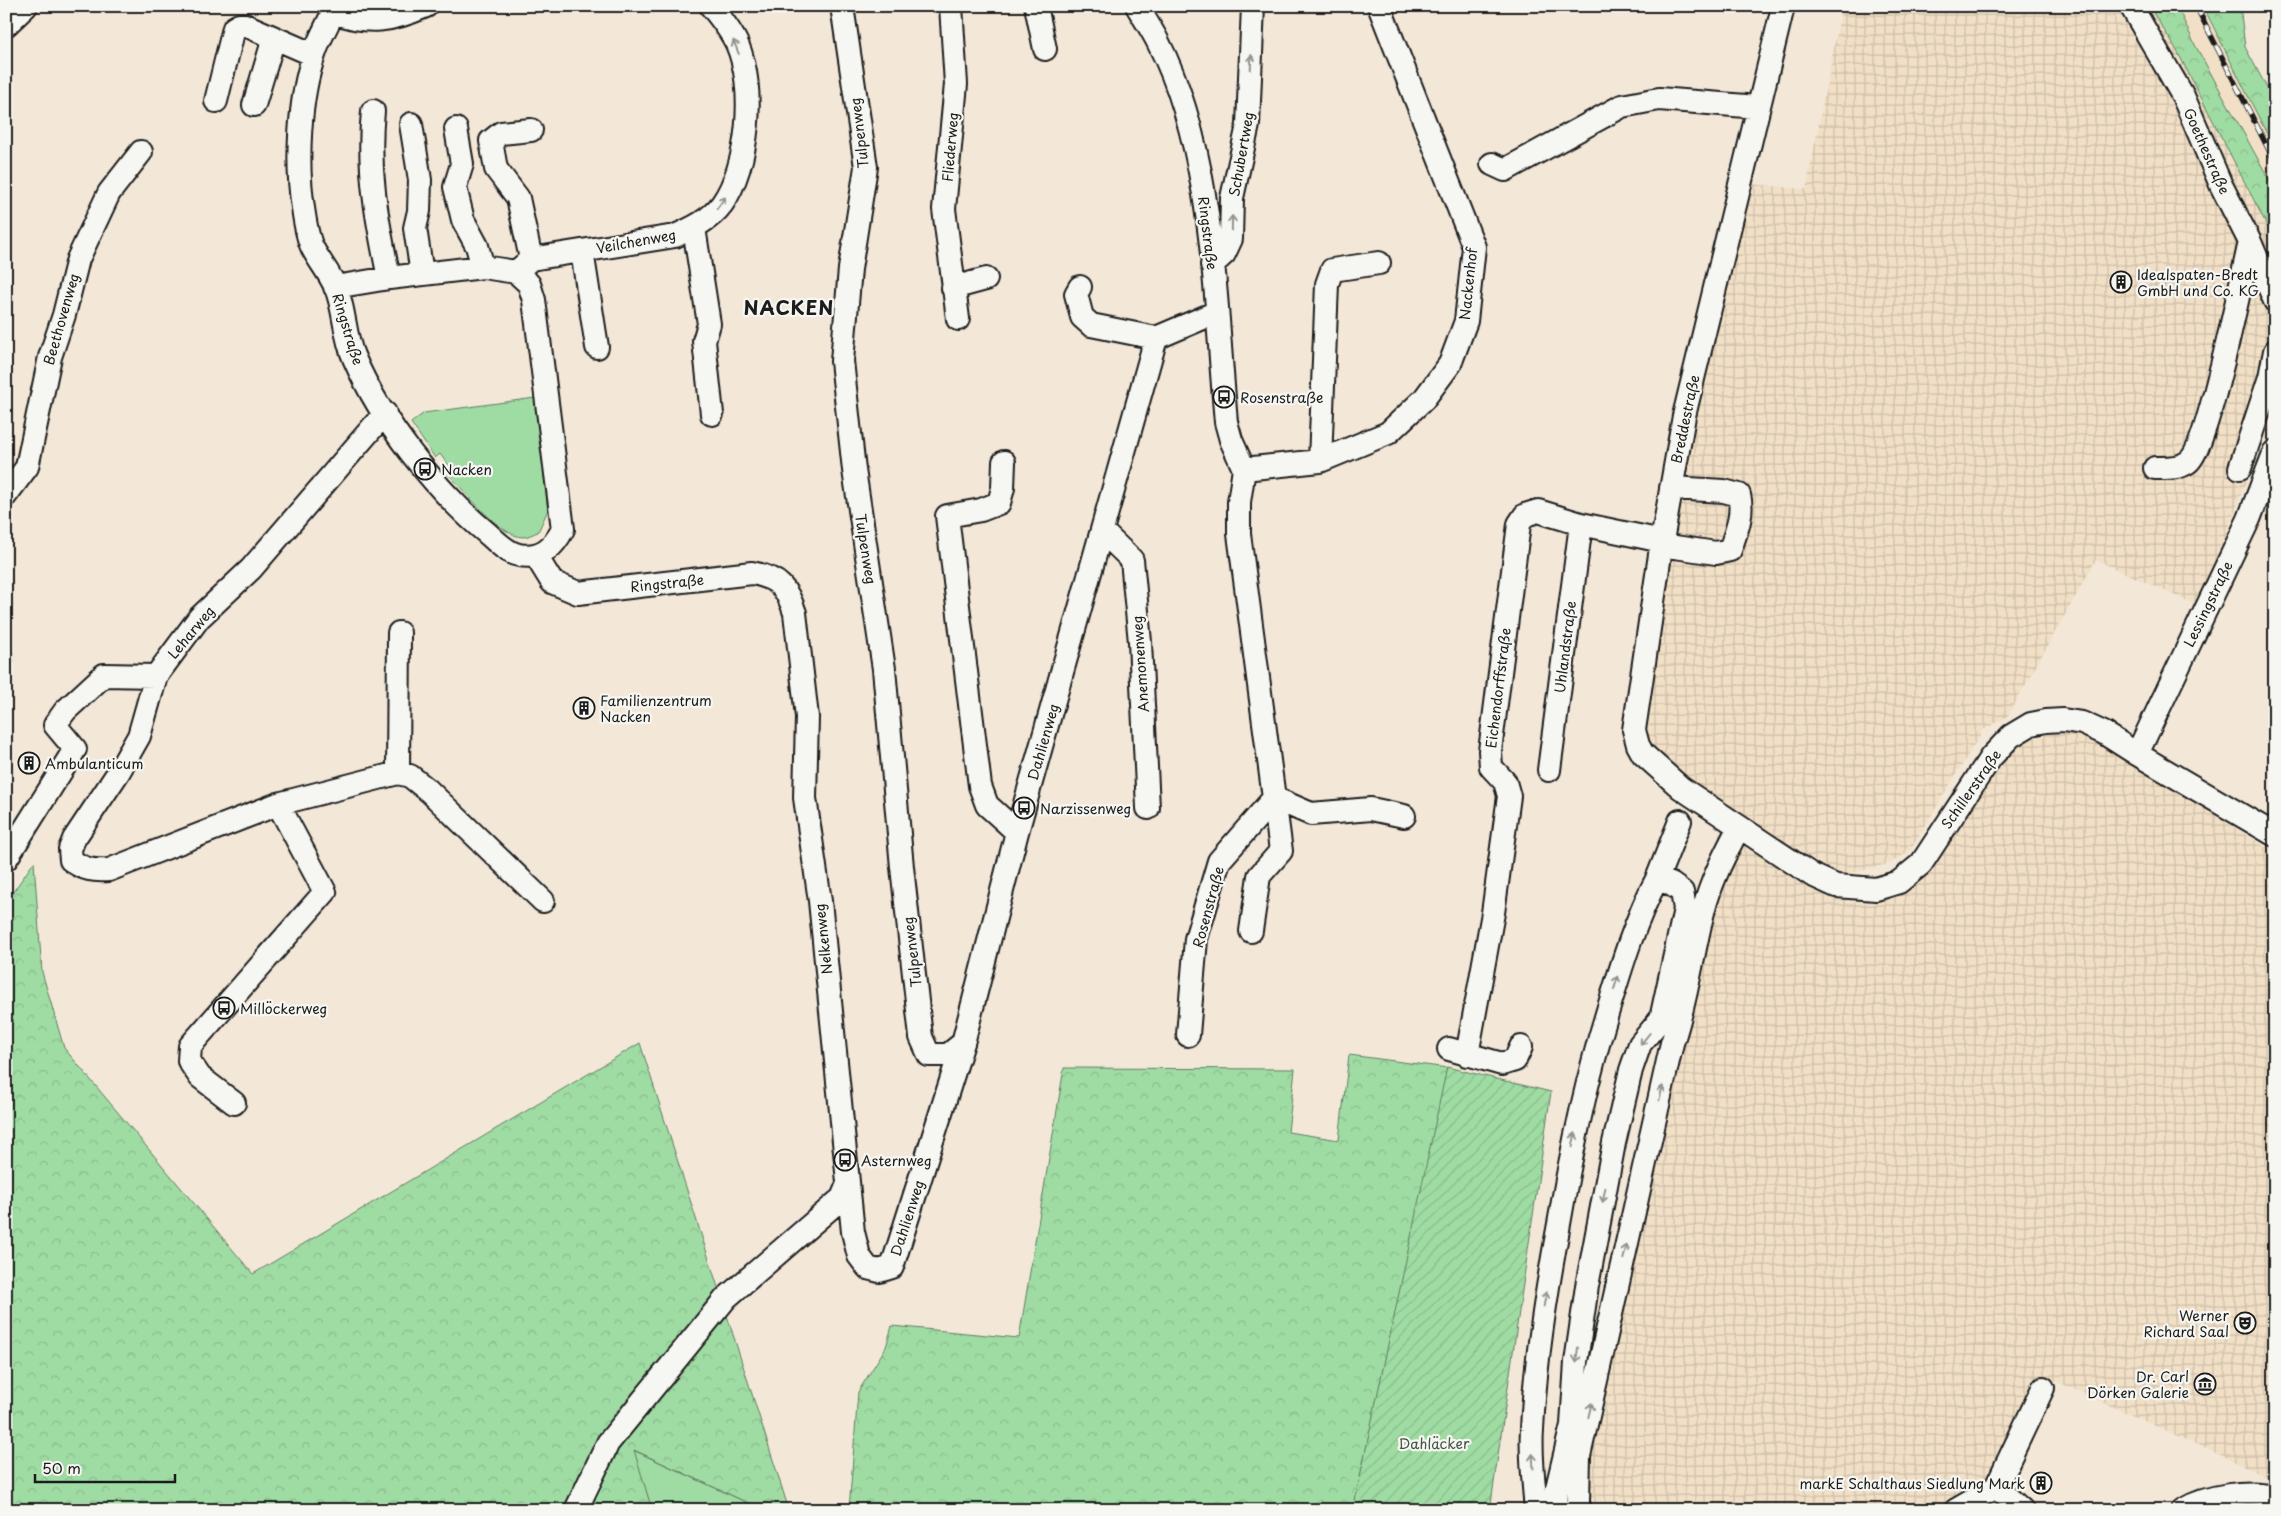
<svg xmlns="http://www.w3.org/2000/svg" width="2281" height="1516" font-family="'Playpen Sans',sans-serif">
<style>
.built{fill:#f1dfc6}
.industrial{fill:url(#industrial-grid)}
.green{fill:#9fdca3;stroke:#5e7c60}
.forest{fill:url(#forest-crowns);stroke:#5e7c60}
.garden{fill:url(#garden-furrows);stroke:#5e7c60}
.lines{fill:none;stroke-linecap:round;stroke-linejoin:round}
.minor-casing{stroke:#1c1c1c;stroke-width:26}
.minor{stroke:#f6f6f2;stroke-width:22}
.rail-casing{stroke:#1c1c1c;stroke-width:5.5}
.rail{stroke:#f6f6f2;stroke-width:4;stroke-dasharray:11;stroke-linecap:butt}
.oneway{stroke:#949492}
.labels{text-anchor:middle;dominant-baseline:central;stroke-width:4.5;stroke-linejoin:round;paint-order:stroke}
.street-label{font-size:14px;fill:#1c1c1c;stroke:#f6f6f2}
.poi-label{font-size:14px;fill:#1c1c1c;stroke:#f6f6f2;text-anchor:start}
.park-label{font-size:14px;fill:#435644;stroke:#f6f6f2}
.district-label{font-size:19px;font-weight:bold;letter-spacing:1px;fill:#1c1c1c;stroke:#f6f6f2}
</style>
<defs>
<pattern id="industrial-grid" width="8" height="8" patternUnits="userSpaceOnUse" patternTransform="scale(1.25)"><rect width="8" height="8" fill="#f1dfc6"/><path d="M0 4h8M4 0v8" fill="none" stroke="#cebfaa"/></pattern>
<pattern id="forest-crowns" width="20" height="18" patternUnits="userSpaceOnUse" patternTransform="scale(1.25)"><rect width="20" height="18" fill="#9fdca3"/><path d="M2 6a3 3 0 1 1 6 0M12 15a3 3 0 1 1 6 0" fill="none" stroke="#88bc8c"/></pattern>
<pattern id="garden-furrows" width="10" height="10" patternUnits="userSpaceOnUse" patternTransform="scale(1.25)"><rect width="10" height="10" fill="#9fdca3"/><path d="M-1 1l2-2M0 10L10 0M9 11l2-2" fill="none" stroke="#88bc8c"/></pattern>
</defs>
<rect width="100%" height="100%" fill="#f3e8d8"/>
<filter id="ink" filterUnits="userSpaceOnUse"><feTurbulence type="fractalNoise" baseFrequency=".02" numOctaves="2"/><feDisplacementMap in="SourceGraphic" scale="10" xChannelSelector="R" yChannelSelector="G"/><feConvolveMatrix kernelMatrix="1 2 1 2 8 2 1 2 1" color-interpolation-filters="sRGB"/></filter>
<g filter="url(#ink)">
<!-- built -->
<path class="built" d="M2177 6H2203L2275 150V190L2194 43Z"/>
<!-- industrial -->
<path class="industrial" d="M1842 6H2149L2176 49 2275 241V402L2200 607 2096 560 2008 716 1983 730 1910 851 1891 863 1845 875 1825 866 1678 781 1658 761 1647 737 1676 505 1703 382 1751 184 1806 189Z
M2055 733 2081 735 2098 741 2275 853V1480L2049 1378H2041L1996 1470 1980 1485 1941 1510H1580L1721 824 1767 851 1814 889 1850 902 1872 903 1895 897 1920 880 1943 852 2012 750 2030 739Z"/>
<!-- green -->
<path class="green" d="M535 398 548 510 538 532C534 533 528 537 523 537 500 537 461 487 445 470L449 466 440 454 435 458 411 423 424 413Z
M633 1450 763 1510H652Z"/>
<!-- forest -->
<path class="forest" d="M2149 6H2177L2194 43 2275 190V241L2176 49Z
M2203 6H2240L2245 47 2275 103V150Z
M6 618 14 662 6 669Z
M34 862 42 972 64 1048 253 1274 640 1043 789 1510H763L634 1450 652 1510H6V902Z
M1349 1055 1448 1068 1353 1510H849L858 1392 886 1347 892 1326 1019 1338 1064 1068 1295 1069 1288 1132 1339 1140Z"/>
<!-- garden -->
<path class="garden" d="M1447 1067 1551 1092 1490 1510H1353Z"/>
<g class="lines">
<!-- minor casing -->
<g class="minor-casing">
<path id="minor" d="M336 6C329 23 319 38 314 55 299 99 296 163 303 208 305 221 307 238 313 249 320 262 330 274 336 288 345 310 344 336 354 358 381 421 435 490 488 534 497 542 507 553 519 555 541 559 554 547 563 529L534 300 529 284 516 272
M842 6 866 167 850 269 842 361 854 470 884 669 902 867 921 1037 929 1055H948L963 1043
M951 6 956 84 944 209 958 319
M1036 6 1045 49
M1137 6C1144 18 1152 30 1158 42 1214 151 1215 302 1226 422L1231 440 1244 469
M1781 6 1782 11 1684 416 1662 541 1634 730 1638 745 1643 754 1681 788 1812 875 1836 886 1876 889 1899 882 1921 864 1991 757 2011 736 2031 724 2046 721 2063 720 2082 723 2104 733 2137 754 2275 835
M2131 6 2183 96 2221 185 2250 242 2275 301
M334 12C368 25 392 21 426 6
M6 25 26 6
M216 101 234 28 239 25H245L314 55
M254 105 274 38
M373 111C367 170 377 220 389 278
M411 124 420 180 419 211 415 228 422 274
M456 129 462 164 455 187 463 220 477 246 483 267
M531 130 501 133 491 141 496 169 518 198 531 259
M1492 164 1505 170 1622 106 1659 99 1758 107
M694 228 709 324 704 341 712 414
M582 251 597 347
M1212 265 1224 254 1231 239 1232 198 1248 125 1253 6
M335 287 389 278 483 267 516 272 531 259 675 236C693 228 710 220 722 204 749 166 756 87 737 44 731 31 720 17 711 6
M1080 287 1076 294 1082 317 1091 325 1156 338
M953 288 986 279
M385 413 251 569 199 618 156 676 139 736 118 773 74 839 70 849 71 860C84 870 94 871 109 870L278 804 398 773 410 776 429 791 543 901
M1320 461 1327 284 1332 270 1379 263
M1004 462 1003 488 999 503 981 510 947 516 980 786 987 805 1017 832
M2155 468C2166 468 2179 469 2188 462 2208 448 2242 276 2250 242
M2240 468 2270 377 2275 351
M1244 469 1320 461 1388 433 1424 399 1450 364 1466 321 1474 247 1379 6
M1244 469 1239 502V534L1281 851 1259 876 1251 931
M6 495 27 467 50 357 64 315 78 259 109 193 141 152
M1103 532 1132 560 1140 642 1148 808
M1661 545 1716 553 1730 550C1736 532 1744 514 1739 495L1724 491 1671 488
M536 556 552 582 578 593 752 573C779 578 787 588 795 613L807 717 805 798 820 901 853 1232 859 1256 868 1268 879 1271 892 1267 963 1043 1017 832 1156 338 1217 312
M2137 754 2249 519 2275 451
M1549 770 1581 524
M398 773 399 633
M6 859 75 749 55 725 65 711 104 675 156 676
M1657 879 1680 821
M1188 1035 1196 939 1219 861 1274 798 1311 814 1371 809 1404 816
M1449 1049 1502 1064 1515 1060 1521 1047
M1467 1055 1493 913 1509 796 1505 782 1491 767 1490 751 1519 524 1525 515 1538 511 1581 524 1662 541
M234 1103 200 1077 189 1061 190 1046 325 892 278 804
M1996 1487 2043 1388
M576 1510 608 1443 726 1298 842 1198 848 1184
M1536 1510C1534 1484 1530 1456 1532 1430 1535 1361 1546 1293 1559 1224 1571 1154 1585 1085 1606 1017 1620 971 1634 922 1657 879L1671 884 1682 892 1685 909 1661 1019
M1555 1510 1556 1492 1572 1425 1576 1362 1587 1286 1614 1143 1631 1070 1640 1044 1670 1008
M1575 1510 1578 1502 1579 1456 1672 1043C1687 1000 1692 955 1703 912 1711 881 1725 854 1739 827
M1956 1510 1996 1487 2022 1510
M2183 1510C2206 1496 2249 1489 2275 1497"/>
</g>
<!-- minor -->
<use href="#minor" class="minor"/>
<!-- rail casing -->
<g class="rail-casing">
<path id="rail" d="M2196 6 2275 162"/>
</g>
<!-- rail -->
<use href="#rail" class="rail"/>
</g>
<!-- one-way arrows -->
<defs><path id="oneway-shaft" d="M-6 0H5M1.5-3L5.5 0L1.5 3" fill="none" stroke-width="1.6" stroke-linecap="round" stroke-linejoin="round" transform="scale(1.25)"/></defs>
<g class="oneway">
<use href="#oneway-shaft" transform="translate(736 47) rotate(-112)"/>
<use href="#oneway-shaft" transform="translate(1251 62) rotate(-88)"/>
<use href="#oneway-shaft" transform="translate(721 203) rotate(-54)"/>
<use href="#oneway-shaft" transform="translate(1232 223) rotate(-89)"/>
<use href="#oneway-shaft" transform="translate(1616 983) rotate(-72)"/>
<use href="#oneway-shaft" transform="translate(1645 1039) rotate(128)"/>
<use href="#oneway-shaft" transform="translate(1661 1093) rotate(-77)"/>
<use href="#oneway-shaft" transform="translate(1574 1140) rotate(-79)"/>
<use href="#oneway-shaft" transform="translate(1604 1195) rotate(101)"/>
<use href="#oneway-shaft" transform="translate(1625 1252) rotate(-77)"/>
<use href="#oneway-shaft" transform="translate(1545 1299) rotate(-80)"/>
<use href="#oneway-shaft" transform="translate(1577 1355) rotate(98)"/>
<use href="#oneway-shaft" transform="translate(1590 1410) rotate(-77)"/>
<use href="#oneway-shaft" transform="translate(1533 1461) rotate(-93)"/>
</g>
</g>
<!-- icons -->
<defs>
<g id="building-ring" transform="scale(1.125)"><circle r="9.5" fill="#f6f6f2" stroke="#1c1c1c" stroke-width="1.5"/><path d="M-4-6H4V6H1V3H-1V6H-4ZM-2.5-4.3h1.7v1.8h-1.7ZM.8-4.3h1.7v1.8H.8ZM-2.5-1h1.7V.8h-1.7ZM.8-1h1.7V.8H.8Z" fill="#1c1c1c"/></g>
<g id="bus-ring" transform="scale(1.125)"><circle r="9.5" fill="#f6f6f2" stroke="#1c1c1c" stroke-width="1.5"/><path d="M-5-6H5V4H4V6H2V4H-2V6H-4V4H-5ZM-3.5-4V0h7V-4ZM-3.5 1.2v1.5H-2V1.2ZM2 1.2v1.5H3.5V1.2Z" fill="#1c1c1c"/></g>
<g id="theatre-ring" transform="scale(1.125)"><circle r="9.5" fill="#f6f6f2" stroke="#1c1c1c" stroke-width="1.5"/><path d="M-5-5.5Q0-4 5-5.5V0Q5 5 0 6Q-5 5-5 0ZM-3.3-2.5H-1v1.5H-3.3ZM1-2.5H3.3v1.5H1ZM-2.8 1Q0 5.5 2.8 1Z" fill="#1c1c1c"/></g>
<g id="museum-ring" transform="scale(1.125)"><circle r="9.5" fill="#f6f6f2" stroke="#1c1c1c" stroke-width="1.5"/><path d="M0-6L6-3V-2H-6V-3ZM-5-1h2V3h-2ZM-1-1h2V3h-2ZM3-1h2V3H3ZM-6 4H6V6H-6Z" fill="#1c1c1c"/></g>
</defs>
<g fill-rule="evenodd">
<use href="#building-ring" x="2121" y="282"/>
<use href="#bus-ring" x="1224" y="397"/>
<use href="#bus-ring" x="425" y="469"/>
<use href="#building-ring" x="584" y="708"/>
<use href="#building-ring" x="29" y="763"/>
<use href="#bus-ring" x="1024" y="808"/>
<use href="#bus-ring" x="224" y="1008"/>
<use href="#bus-ring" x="845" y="1160"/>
<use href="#theatre-ring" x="2245" y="1323"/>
<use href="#museum-ring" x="2205" y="1384"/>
<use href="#building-ring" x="2041" y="1483"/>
</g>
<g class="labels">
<!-- street labels -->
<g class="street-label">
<text transform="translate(859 133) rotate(-97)">Tulpenweg</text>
<text transform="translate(950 147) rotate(-85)">Fliederweg</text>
<text transform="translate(2207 151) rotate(66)">Goethestraße</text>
<text transform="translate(1241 154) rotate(-80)">Schubertweg</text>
<text transform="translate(1208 233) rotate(83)">Ringstraße</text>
<text transform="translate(636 241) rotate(-10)">Veilchenweg</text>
<text transform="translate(1468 284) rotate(-84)">Nackenhof</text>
<text transform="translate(61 319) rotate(-74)">Beethovenweg</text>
<text transform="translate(348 329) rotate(73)">Ringstraße</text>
<text transform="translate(1685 419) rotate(-78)">Breddestraße</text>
<text transform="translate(866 549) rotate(81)">Tulpenweg</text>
<text transform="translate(667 583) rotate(-6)">Ringstraße</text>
<text transform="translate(2208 604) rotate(-64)">Lessingstraße</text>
<text transform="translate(191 632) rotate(-50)">Leharweg</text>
<text transform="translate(1565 647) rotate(-83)">Uhlandstraße</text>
<text transform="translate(1140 664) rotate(-94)">Anemonenweg</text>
<text transform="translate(1498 688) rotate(-83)">Eichendorffstraße</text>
<text transform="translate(1043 742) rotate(-74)">Dahlienweg</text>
<text transform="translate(1971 789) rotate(-55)">Schillerstraße</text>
<text transform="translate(1208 907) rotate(-75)">Rosenstraße</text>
<text transform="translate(823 939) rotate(-96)">Nelkenweg</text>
<text transform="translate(912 952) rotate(-97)">Tulpenweg</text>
<text transform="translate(907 1218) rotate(-72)">Dahlienweg</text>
</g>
<!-- poi labels -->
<g class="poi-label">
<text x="2137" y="274">Idealspaten-Bredt<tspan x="2137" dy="16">GmbH und Co. KG</tspan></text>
<text x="1240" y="397">Rosenstraße</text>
<text x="441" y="469">Nacken</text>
<text x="600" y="700">Familienzentrum<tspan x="600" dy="16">Nacken</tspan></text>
<text x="45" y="763">Ambulanticum</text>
<text x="1040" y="808">Narzissenweg</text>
<text x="240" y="1008">Millöckerweg</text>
<text x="861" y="1160">Asternweg</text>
<text x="2229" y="1315" text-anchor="end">Werner<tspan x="2229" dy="16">Richard Saal</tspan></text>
<text x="2189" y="1376" text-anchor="end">Dr. Carl<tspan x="2189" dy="16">Dörken Galerie</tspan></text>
<text x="2025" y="1483" text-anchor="end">markE Schalthaus Siedlung Mark</text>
</g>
<!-- park labels -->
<g class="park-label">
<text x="1434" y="1443">Dahläcker</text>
</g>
<!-- district labels -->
<g class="district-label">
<text x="789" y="307">NACKEN</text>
</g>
</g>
<!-- margin -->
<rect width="2281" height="1516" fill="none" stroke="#f6f6f2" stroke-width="25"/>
<rect x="12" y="12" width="2256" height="1491" fill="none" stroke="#1c1c1c" stroke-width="2" filter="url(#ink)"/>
<!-- scale -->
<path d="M35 1474v8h140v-8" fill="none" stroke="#1c1c1c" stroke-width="2.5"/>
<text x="42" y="1474" font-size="15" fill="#1c1c1c" stroke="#f6f6f2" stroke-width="4" paint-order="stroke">50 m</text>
</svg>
